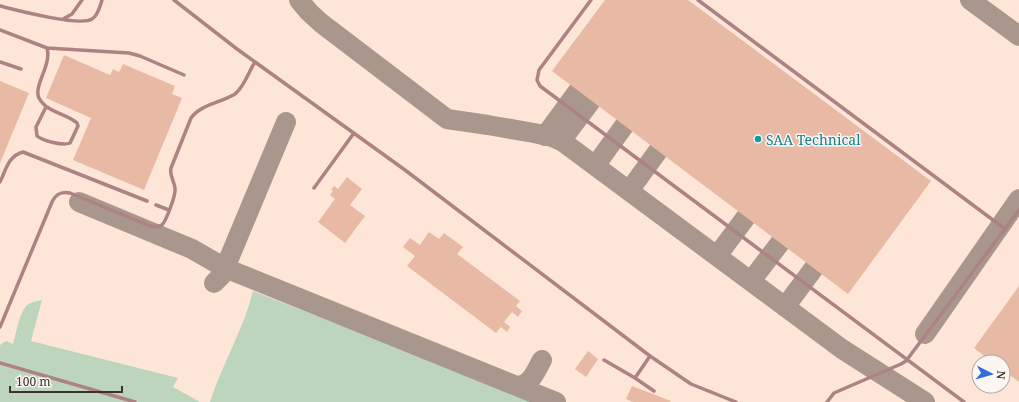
<svg xmlns="http://www.w3.org/2000/svg" width="1019" height="402" font-family="'Noto Serif',serif">
<style>
.green{fill:#bdd5bc}
.lines{fill:none;stroke-linecap:round;stroke-linejoin:round}
.taxiway{stroke:#a9978d;stroke-width:20}
.building{fill:#e8baa6}
.service{stroke:#ad8282;stroke-width:3.5}
.culture-dot{fill:#0f9aa8;stroke:#fcf6f3;stroke-width:1.5}
.labels{text-anchor:middle;dominant-baseline:central;stroke-width:3;stroke-linejoin:round;paint-order:stroke}
.culture-label{font-size:14px;fill:#0d838f;stroke:#fcf6f3;text-anchor:start}
</style>
<rect width="100%" height="100%" fill="#fde5d8"/>
<!-- green -->
<path class="green" d="M253 291 503 389 535 402H210C222 364 244 329 253 291Z
M42 300 31 341 178 378 173 387 200 402H0V345L6 341 13 344C16 334 20 311 27 305 31 302 37 301 42 300Z"/>
<g class="lines">
<!-- taxiway -->
<path class="taxiway" d="M299 0 309 12 321 23 447 119 488 125 534 133 552 137 563 142 842 349 925 402
M970 0 1019 36
M545 136 578 91
M561 141 591 101
M595 166 624 126
M629 191 658 151
M79 202 192 249 225 268 556 402
M717 256 746 217
M751 281 780 243
M214 283 221 276 225 268 286 122
M785 307 814 268
M925 334 1019 199
M517 386C531 386 536 370 542 360"/>
</g>
<!-- building -->
<path class="building" d="M605 0H688L931 181 848 294 552 71Z
M64 55 110 75 113 69 119 72 123 64 175 86 172 94 182 98 144 190 73 160 91 118 46 98Z
M0 81 29 93 0 163Z
M347 177 362 189 350 205 365 216 345 243 318 222 335 199 330 195 333 191 331 190 334 186 338 189Z
M429 232 439 239 444 233 463 247 457 254 520 301 516 306 522 311 518 317 512 312 504 322 510 327 507 332 501 327 496 333 407 266 415 256 403 247 410 238 420 245Z
M1019 286V382L1003 370V362H992L974 348Z
M588 351 598 359 586 377 575 369Z
M632 386 671 401 670 402H633L626 399Z"/>
<g class="lines">
<!-- service -->
<path class="service" d="M174 0 237 49 405 170 650 356 691 384 736 402
M591 0 539 70 537 80 540 86 964 402
M698 0 1005 229
M0 6C16 10 80 27 92 19 98 16 100 6 102 0
M63 19 72 14 82 0
M0 30 47 48C52 65 33 86 39 98 47 113 66 113 77 123L78 126 70 143C63 146 43 141 37 136L36 127 46 107
M47 48 129 53 140 56 184 75
M0 62 21 69
M0 182C6 170 8 156 23 152L147 201
M314 188 354 133
M156 205 169 210
M0 327 52 202C56 194 61 191 70 193L150 226C154 227 158 228 162 225 166 221 176 195 175 189 175 182 169 176 171 168L191 118C201 104 221 103 235 94 244 87 249 71 255 62
M604 360 635 378 650 356
M0 363 135 402
M635 378 654 391
M827 402 834 393 901 364 906 361 1019 210"/>
</g>
<!-- markers -->
<circle class="culture-dot" cx="758" cy="139" r="4"/>
<g class="labels">
<!-- culture labels -->
<g class="culture-label">
<text x="766" y="139">SAA Technical</text>
</g>
</g>
<!-- north arrow -->
<g transform="translate(991 374) rotate(96)"><circle r="19" fill="#fcf6f3" stroke="#afa7a3"/>
<path d="M0-3L7 15L0 10L-7 15Z" fill="#2d6fdc"/>
<text y="-6" font-size="11" font-weight="bold" text-anchor="middle" fill="#3c312b">N</text>
</g>
<!-- scale -->
<path d="M10 386v6h112v-6" fill="none" stroke="#3c312b" stroke-width="2"/>
<text x="16" y="386" font-size="12" fill="#3c312b" stroke="#fcf6f3" stroke-width="3" paint-order="stroke">100 m</text>
</svg>
